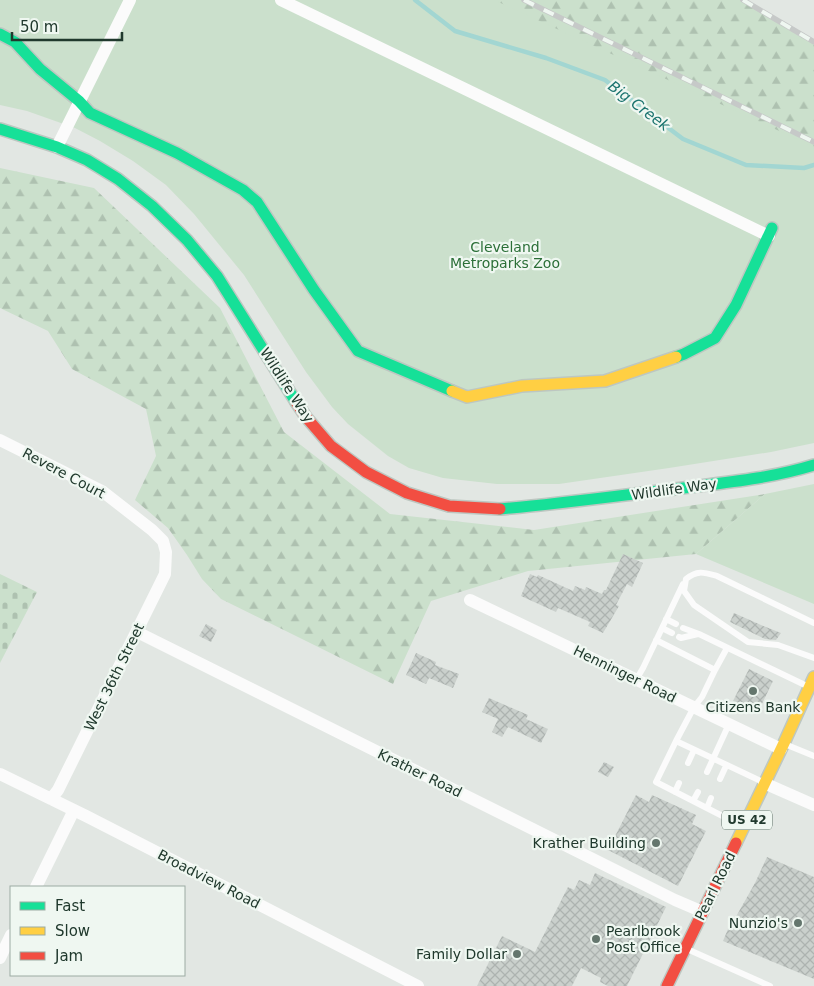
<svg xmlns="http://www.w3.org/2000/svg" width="814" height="986" font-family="'DejaVu Sans',sans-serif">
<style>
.forest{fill:url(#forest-firs)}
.cemetery{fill:url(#cemetery-stones)}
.park{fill:#cbe0cc}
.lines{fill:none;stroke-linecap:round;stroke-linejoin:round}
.stream{stroke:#a2d6d2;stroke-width:4.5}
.building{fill:url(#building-cross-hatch)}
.fast-casing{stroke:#bdc7c1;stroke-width:14}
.slow-casing{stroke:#bdc7c1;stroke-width:14}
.jam-casing{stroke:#bdc7c1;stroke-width:14}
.lane{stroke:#fbfbfb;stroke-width:6}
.street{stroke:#fbfbfb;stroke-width:12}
.fast{stroke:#16e098;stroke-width:11}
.slow{stroke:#ffcf43;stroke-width:11}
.jam{stroke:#f24e42;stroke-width:11}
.rail-casing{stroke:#c6c9c8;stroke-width:5.5}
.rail{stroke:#eff7f1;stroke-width:4;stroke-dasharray:11;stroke-linecap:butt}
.poi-dot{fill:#64766d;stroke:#eff7f1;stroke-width:2}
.labels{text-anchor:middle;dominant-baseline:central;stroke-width:4.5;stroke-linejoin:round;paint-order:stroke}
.shield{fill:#eff7f1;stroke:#5e7268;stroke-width:1}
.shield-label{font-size:12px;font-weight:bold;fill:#20392d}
.park-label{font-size:14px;fill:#2b6f37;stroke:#eff7f1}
.street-label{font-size:14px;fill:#20392d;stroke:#eff7f1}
.poi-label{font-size:14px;fill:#20392d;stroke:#eff7f1;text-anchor:end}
.water-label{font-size:15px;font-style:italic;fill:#1c746f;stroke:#eff7f1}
</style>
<defs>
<pattern id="forest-firs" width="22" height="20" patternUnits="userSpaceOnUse" patternTransform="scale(1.25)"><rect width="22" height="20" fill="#cbe0cc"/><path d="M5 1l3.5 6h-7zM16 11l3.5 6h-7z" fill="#aec1b0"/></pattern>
<pattern id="cemetery-stones" width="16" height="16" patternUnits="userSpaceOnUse" patternTransform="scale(1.25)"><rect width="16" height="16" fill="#cbe0cc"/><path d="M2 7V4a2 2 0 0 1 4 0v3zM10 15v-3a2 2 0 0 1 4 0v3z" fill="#aec1b0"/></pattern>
<pattern id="building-cross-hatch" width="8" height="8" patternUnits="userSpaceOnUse" patternTransform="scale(1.25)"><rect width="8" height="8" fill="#cad0cc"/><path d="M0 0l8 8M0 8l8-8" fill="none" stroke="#adb3b0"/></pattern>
</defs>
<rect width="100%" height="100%" fill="#e2e7e3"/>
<!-- forest -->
<path class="forest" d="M415 0H743L814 42V196Z
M0 168 94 188 220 308 284 432 390 514 534 530 765 494 696 554 528 571 431 601 393 684 221 599 202 579 187 555 168 528 135 500 156 456 146 409 72 369 48 331 0 308Z"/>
<!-- cemetery -->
<path class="cemetery" d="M0 574 37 592 0 663Z"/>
<!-- park -->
<path class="park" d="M0 0H494L814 147V443L771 452 669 468 559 484H497L443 478 409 468 388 456 348 424 332 407 306 372 244 275 194 214 166 185 133 161 100 141 75 128 27 111 0 105Z
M814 484V604L696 554 765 494Z"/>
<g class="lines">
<!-- stream -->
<path class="stream" d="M415 0 455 31 546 58 605 80 683 139 746 165 804 168 814 165"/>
</g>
<!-- building -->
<path class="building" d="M623 554 643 563 632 587 627 584 616 605 619 606 603 633 588 626 590 622 558 608 556 612 521 596 530 574 537 577 538 575 573 591 575 586 585 590 586 587 602 594 604 590H606Z
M734 613 761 625 781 633 776 640 765 639 730 622Z
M206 624 217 630 211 642 199 636Z
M416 653 436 662 435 665 459 674 453 688 429 678 426 684 406 675Z
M749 669 773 681 758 712 733 701Z
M489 698 528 715 526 719 548 729 541 743 508 727 502 737 492 732 498 719 482 712Z
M604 762 614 767 608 777 598 772Z
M636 795 649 802 652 795 696 815 692 824 706 831 678 886 608 850Z
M767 857 814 877V979L723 941 731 922H733L755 883Z
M595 873 666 907 627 986H608L600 982 601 978 581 968 572 986H477L502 936 535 952 568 887 574 890 579 880 590 885Z"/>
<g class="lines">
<!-- fast casing -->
<g class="fast-casing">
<path id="fast" d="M0 34 15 42 40 69 79 101 90 113 177 153 243 190 257 202 314 290 358 351 452 391
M0 129 57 147 87 160 118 179 152 206 187 240 217 276 296 402
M676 357 684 354 715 338 736 305 772 228
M500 509C558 504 616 496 675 489 721 483 769 479 814 465"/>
</g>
<!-- slow casing -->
<g class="slow-casing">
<path id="slow" d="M452 391 467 397 522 386 605 381 676 357
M736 843 784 743 814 677"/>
</g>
<!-- jam casing -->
<g class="jam-casing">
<path id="jam" d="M296 402 306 417 331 446 366 472 407 493 449 506 500 509
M667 986 736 843"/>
</g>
<!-- lane -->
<path class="lane" d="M666 619 676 624
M814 623 717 576C703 572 697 570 686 579L684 591 694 605 748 642 778 645 814 658
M662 628 672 633
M683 628 699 634 807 686
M679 637 681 638 698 634
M656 640 715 670 702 697 694 707 676 741 763 782
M715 670 727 648
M636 680 643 668 683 584
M676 741 656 782 740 825
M787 745 814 756
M688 763 694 750
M707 772 729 724
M720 779 726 766
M675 792 679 783
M693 801 698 792
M707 808 711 798
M687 949 770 986"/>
<!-- street -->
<path class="street" d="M281 0 769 236
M57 147 130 0
M0 440 102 491 152 530 163 541 166 552 165 574 58 790 51 799
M470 600 781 749
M137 632 675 900 703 912
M0 774 86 816 418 986
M764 783 814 805
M36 887 74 810
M0 958 11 935"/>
<!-- fast -->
<use href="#fast" class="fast"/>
<!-- slow -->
<use href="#slow" class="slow"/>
<!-- jam -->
<use href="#jam" class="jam"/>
<!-- rail casing -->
<g class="rail-casing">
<path id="rail" d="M524 0 814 142
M743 0 814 42"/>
</g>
<!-- rail -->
<use href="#rail" class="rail"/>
</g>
<!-- markers -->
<g class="poi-dot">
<circle cx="753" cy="691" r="5"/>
<circle cx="656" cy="843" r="5"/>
<circle cx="798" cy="923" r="5"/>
<circle cx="596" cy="939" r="5"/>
<circle cx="517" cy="954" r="5"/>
</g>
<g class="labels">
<!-- shield labels -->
<rect class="shield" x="722" y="810.5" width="50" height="19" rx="4"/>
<g class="shield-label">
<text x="747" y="820">US 42</text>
</g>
<!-- park labels -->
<g class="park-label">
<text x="505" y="247">Cleveland<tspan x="505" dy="16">Metroparks Zoo</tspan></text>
</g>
<!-- street labels -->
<g class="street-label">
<text transform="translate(287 385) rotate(57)">Wildlife Way</text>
<text transform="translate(64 473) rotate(28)">Revere Court</text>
<text transform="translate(674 489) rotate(-8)">Wildlife Way</text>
<text transform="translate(625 674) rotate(26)">Henninger Road</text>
<text transform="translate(114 677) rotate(-64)">West 36th Street</text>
<text transform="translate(420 773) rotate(26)">Krather Road</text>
<text transform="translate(209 879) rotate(27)">Broadview Road</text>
<text transform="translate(715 886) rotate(-64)">Pearl Road</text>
</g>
<!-- poi labels -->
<g class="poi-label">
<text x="753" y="707" text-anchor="middle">Citizens Bank</text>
<text x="646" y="843">Krather Building</text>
<text x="788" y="923">Nunzio's</text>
<text x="606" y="931" text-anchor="start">Pearlbrook<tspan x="606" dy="16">Post Office</tspan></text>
<text x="507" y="954">Family Dollar</text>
</g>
<!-- water labels -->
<g class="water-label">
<text transform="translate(639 106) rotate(37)">Big Creek</text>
</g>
</g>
<!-- legend -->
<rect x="10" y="886" width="175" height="90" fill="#eff7f1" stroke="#9caba3"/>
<rect x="20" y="902" width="25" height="8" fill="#16e098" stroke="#9caba3"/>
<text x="55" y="911" font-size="15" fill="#20392d">Fast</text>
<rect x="20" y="927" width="25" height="8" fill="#ffcf43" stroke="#9caba3"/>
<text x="55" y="936" font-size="15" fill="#20392d">Slow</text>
<rect x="20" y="952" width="25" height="8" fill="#f24e42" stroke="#9caba3"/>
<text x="55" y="961" font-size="15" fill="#20392d">Jam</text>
<!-- scale -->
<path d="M12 32v8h110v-8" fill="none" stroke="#20392d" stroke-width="2.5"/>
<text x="20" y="32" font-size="15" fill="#20392d" stroke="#eff7f1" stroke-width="4" paint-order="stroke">50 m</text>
</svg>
